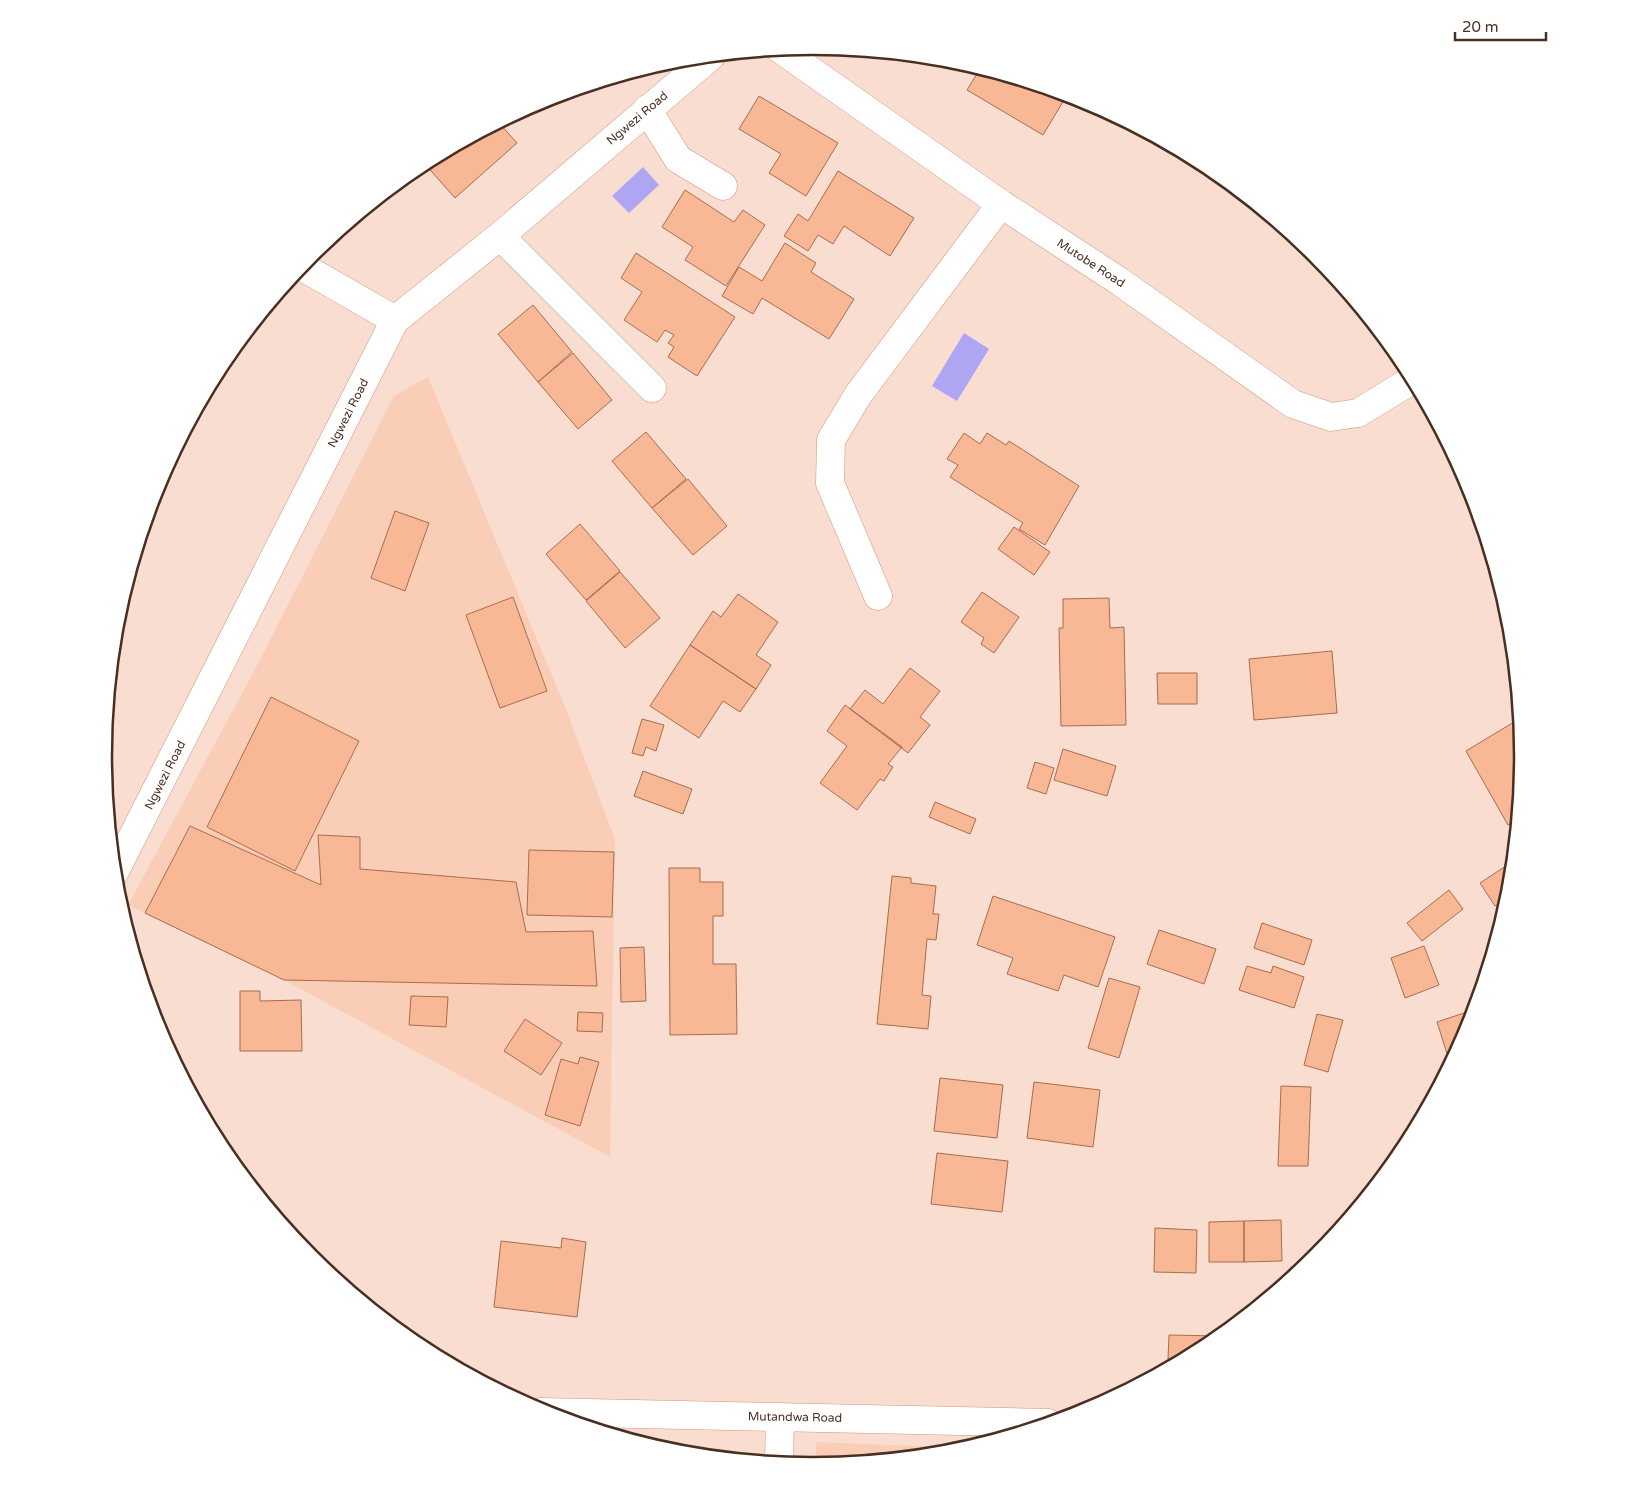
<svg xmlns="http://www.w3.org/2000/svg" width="1625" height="1512" font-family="'Varela Round',sans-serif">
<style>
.built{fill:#facdb6}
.water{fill:#aea5f3}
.building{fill:#f8b795;stroke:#a96d4d}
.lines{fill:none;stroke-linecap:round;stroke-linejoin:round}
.minor-casing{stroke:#d49574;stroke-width:29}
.minor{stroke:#fff;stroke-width:28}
.labels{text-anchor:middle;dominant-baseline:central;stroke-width:4;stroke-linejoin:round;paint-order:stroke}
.street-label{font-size:12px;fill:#492f21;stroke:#fff}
.rim{fill:none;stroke:#492f21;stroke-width:2.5}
</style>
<rect width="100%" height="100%" fill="#f9ddd0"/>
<!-- built -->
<path class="built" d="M428 377 565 707 615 839 610 1157 284 980 128 905 262 656 394 396Z
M816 1442 965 1448 951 1452 816 1465Z"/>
<!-- water -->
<path class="water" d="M643 167 659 185 629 213 612 196Z
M964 333 989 349 957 401 932 386Z"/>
<!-- building -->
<path class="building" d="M980 69 1067 95 1043 135 967 90Z
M759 96 838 143 806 196 769 173 781 154 739 129Z
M499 123 517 143 455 198 424 163Z
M838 171 914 218 890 256 844 226 833 244 818 235 808 251 784 236 798 214 808 221Z
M685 190 734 222 743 210 765 225 726 286 685 260 693 247 662 227Z
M785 243 816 263 811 272 854 299 829 339 762 298 753 314 722 296 739 267 762 281Z
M636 253 735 317 697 376 668 357 674 347 668 343 674 335 665 330 657 342 624 320 642 292 621 278Z
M533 305 572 352 538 382 498 334Z
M573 353 612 400 578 429 538 382Z
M646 432 686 479 652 508 612 461Z
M964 433 980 444 987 433 1006 445 1009 441 1079 486 1045 545 1019 529 1023 523 950 477 958 465 947 459Z
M688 479 727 526 693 555 652 508Z
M395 511 429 523 405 591 371 578Z
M580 524 620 571 586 600 546 554Z
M1014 527 1050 552 1034 575 998 549Z
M620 572 660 618 625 648 586 601Z
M982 592 1019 617 994 653 981 644 984 638 961 622Z
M738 594 778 622 756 655 771 665 756 689 690 645 713 611 721 617Z
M513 597 547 691 500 708 466 615Z
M1109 598 1110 628 1124 627 1126 725 1061 726 1059 628H1063V599Z
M690 645 756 689 740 712 723 701 699 738 650 706Z
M1332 651 1337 713 1254 720 1249 659Z
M910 668 940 691 920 717 930 725 908 753 850 709 865 690 883 704Z
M1157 673H1197V704H1158Z
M271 697 359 741 295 871 207 827Z
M845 705 902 747 888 764 893 767 884 781 880 779 857 810 820 783 847 746 827 731Z
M642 719 664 725 656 751 646 747 643 756 632 753Z
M1519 719 1522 756 1516 821 1508 825 1466 751Z
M1063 749 1116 766 1107 796 1054 780Z
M1035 762 1054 768 1046 794 1027 788Z
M643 771 692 789 683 814 634 796Z
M935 802 976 819 970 834 929 817Z
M190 826 321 885 318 835 360 837V869L516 882 526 932 593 931 597 986 284 980 145 913Z
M529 850 614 852 612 917 527 915Z
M1512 862 1508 897 1495 906 1480 883Z
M669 868H700V882H723V916H713V964H736L737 1034 670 1035Z
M892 876 911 878V883L936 886 933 914H939L936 940 927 939 922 995 931 996 928 1029 877 1024Z
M1449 890 1463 909 1422 941 1407 923Z
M993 896 1115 937 1098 987 1064 975 1058 991 1007 974 1013 958 977 945Z
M1262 923 1312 940 1304 965 1254 948Z
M1159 930 1216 949 1204 984 1147 964Z
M1424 946 1439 985 1405 998 1391 958Z
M644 947 646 1001 621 1002 620 948Z
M1247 966 1271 973 1273 966 1304 977 1294 1008 1239 990Z
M1109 978 1140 987 1119 1058 1088 1048Z
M240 991H260V1001L301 1000 302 1051H240Z
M411 996 448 997 446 1027 409 1025Z
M1473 1010 1468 1028 1450 1063 1437 1022Z
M578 1012 603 1013 602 1032 577 1031Z
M1317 1014 1343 1020 1328 1072 1304 1065Z
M525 1019 562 1043 541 1075 504 1051Z
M580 1057 599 1062 580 1126 545 1115 561 1059 578 1064Z
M940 1078 1003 1085 997 1138 934 1131Z
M1034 1082 1100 1090 1093 1147 1027 1138Z
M1281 1086 1311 1087 1308 1166H1278Z
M937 1153 1008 1161 1002 1212 931 1204Z
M1281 1220 1282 1261 1244 1262V1221Z
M1244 1221V1262H1209V1222Z
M1155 1228 1197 1230 1196 1273 1154 1272Z
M562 1238 586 1242 577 1317 494 1307 501 1241 561 1248Z
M1169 1335 1219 1336 1207 1346 1182 1360 1168 1359Z"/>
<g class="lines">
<!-- minor casing -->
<g class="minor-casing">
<path id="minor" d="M780 49 1001 204 1119 281 1293 404 1331 417 1358 413 1412 380
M647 109 678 159 723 186
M500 236 652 388
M301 266 395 320
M878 596 830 483 831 440 858 395 1001 204
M114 873 395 320 500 236 711 56
M541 1412 1048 1423
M779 1462 780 1417"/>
</g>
<!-- minor -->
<use href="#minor" class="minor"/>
</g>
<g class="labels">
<!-- street labels -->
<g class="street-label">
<text transform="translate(637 118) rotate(-40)">Ngwezi Road</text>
<text transform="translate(1091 263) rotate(33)">Mutobe Road</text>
<text transform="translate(348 413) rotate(-63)">Ngwezi Road</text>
<text transform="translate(165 775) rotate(-63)">Ngwezi Road</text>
<text transform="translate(795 1417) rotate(1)">Mutandwa Road</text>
</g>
</g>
<!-- crop -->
<path d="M0 0H1625V1512H0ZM112 756a701 701 0 1 1 1402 0a701 701 0 1 1-1402 0Z" fill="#fff" fill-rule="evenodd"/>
<path class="rim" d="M112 756a701 701 0 1 1 1402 0a701 701 0 1 1-1402 0Z"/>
<!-- scale -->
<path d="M1455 32v8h91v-8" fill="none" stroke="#492f21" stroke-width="2.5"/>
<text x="1462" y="32" font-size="15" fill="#492f21" stroke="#ffffff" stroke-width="4" paint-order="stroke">20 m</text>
</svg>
